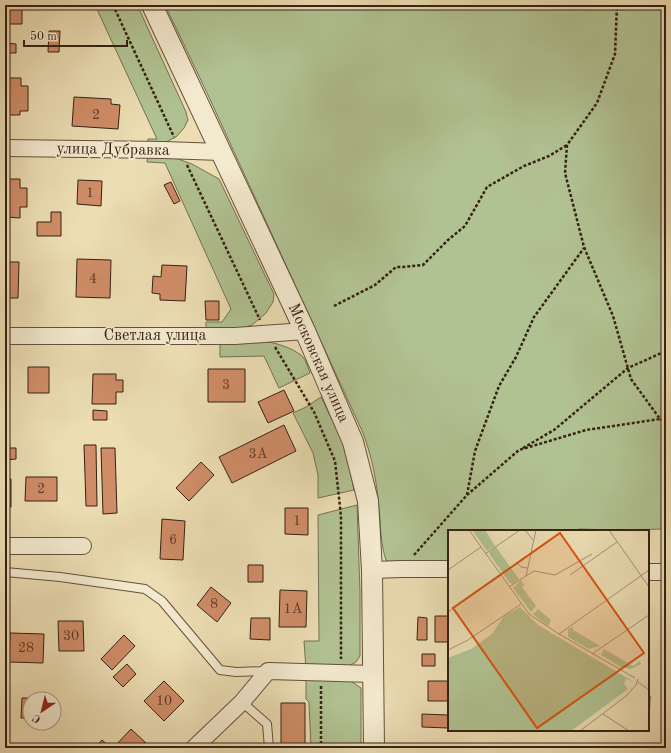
<svg xmlns="http://www.w3.org/2000/svg" width="671" height="753" font-family="'Old Standard TT',serif">
<style>
.green{fill:#b1c292;stroke:#747254}
.building{fill:#cf8d67;stroke:#362115}
.lines{fill:none;stroke-linecap:round;stroke-linejoin:round}
.service-casing{stroke:#64503c;stroke-width:10}
.minor-casing{stroke:#64503c;stroke-width:18}
.tertiary-casing{stroke:#64503c;stroke-width:22}
.path{stroke:#362115;stroke-width:2.5;stroke-dasharray:3 2;stroke-linecap:butt}
.service{stroke:#f3e9ce;stroke-width:8}
.minor{stroke:#f3e9ce;stroke-width:16}
.tertiary{stroke:#f3e9ce;stroke-width:20}
.labels{text-anchor:middle;dominant-baseline:central;stroke-width:3.5;stroke-linejoin:round;paint-order:stroke}
.number-label{font-size:14px;fill:#5c3c2a}
.street-label{font-size:16px;fill:#362115;stroke:#f3e9ce}
.inset-road{fill:none;stroke:#a39274;stroke-width:1}
.view{fill:#d6530d;fill-opacity:0.15;stroke:#d6530d;stroke-width:2}
.inset-edge{fill:none;stroke:#362115;stroke-width:2}
</style>
<rect width="100%" height="100%" fill="#ecddb3"/>
<filter id="stains"><feTurbulence type="fractalNoise" baseFrequency=".005" numOctaves="4"/><feColorMatrix values="0 0 0 0 .2 0 0 0 0 .09 0 0 0 0 .02 0 0 0 .5 -.17"/></filter>
<radialGradient id="worn" r=".72"><stop offset=".6" stop-color="#630" stop-opacity="0"/><stop offset="1" stop-color="#630" stop-opacity=".3"/></radialGradient>
<!-- green -->
<path class="green" d="M95 5H136L140 11 186 112 188 120 184 128 176 137 164 143H147L148 139H157Z
M165 5H666V529L614 530 580 529 568 531H449V564L398 566 386 560C380 543 381 525 379 508 377 482 372 457 363 433L208 95Z
M148 155H167L192 164 219 179 274 294 273 302 266 313 252 325 242 328H206V322H222L231 309 165 163 147 162Z
M263 341C276 343 291 347 302 356 306 360 308 368 310 373L279 388 264 356 220 357V342Z
M321 397 345 447 354 490 318 498V475L313 453 293 413 306 407Z
M357 505 360 592V656L356 662 347 667 306 669 304 641H319L318 515Z
M306 678 348 679 361 688V748H311L309 702 306 699Z"/>
<!-- building -->
<path class="building" d="M5 5H22V24H5Z
M49 31H60L59 52H48Z
M5 43 16 44V53H5Z
M5 78H21V86H28V111H20V115H5Z
M74 97 111 99V104L120 105 118 129 72 126Z
M5 179H20V188H27V207H20V218L5 217Z
M78 180 102 181 101 206 77 204Z
M171 182 180 201 174 204 164 185Z
M51 212H61V236H37V222H51Z
M77 259 111 260 110 298 76 297Z
M5 262H19L18 298H5Z
M162 265 187 266 185 301 160 300V294L152 293 153 276 161 277Z
M205 301H219V320H206Z
M28 367H49V393H28Z
M208 369H245V402H208Z
M93 374H116V380H123V392H116V404H92Z
M284 390 294 411 268 423 258 402Z
M93 410 107 411V420H93Z
M284 425 296 451 232 483 219 457Z
M84 445H96L97 506H86Z
M5 448H16V459L5 460Z
M101 448H115L117 513 103 514Z
M201 462 214 475 189 501 176 488Z
M26 477H57V501H25Z
M5 479H11V507H5Z
M285 508H308V535L285 534Z
M162 519 185 521 183 560 160 559Z
M248 565H263V582H248Z
M211 587 231 603 217 622 197 605Z
M280 590 307 591 306 627H279Z
M435 616H449V642H435Z
M418 617 427 618V640H417Z
M251 618H270V640L250 639Z
M58 621H83L84 651H59Z
M10 633 44 634 43 663 9 662Z
M124 635 135 646 112 670 101 659Z
M422 654H435V666H422Z
M127 664 136 674 123 687 113 677Z
M164 681 184 701 164 721 144 701Z
M428 681H449V701H428Z
M648 696H650L649 728H648Z
M22 698H43L30 699V718H21Z
M281 703H305V748H281Z
M422 714 448 715V728L422 727Z
M131 729 147 744 143 748H113Z
M102 740 111 748H95Z"/>
<g class="lines">
<!-- service casing -->
<g class="service-casing">
<path id="service" d="M5 572 60 577 145 589 162 601 220 670 236 672 267 671
M242 702 267 724 269 748"/>
</g>
<!-- minor casing -->
<g class="minor-casing">
<path id="minor" d="M5 148 164 150 221 152
M5 336H235L305 331
M5 546H83
M372 570 402 569H449
M648 572H666
M194 748 242 702 268 671 373 674"/>
</g>
<!-- tertiary casing -->
<g class="tertiary-casing">
<path id="tertiary" d="M152 5 305 331 353 442 368 501 372 570 374 748"/>
</g>
<!-- path -->
<path class="path" d="M113 5 174 137
M187 165 260 320
M334 306 375 285 396 267H403L423 265 448 240 465 226 487 187 524 166 549 156 567 145
M275 347 314 412 335 461 341 516V659
M660 419 666 423
M523 448 554 430 628 368 666 351
M467 495 475 451 499 386 516 357 534 317 584 248
M414 555 467 495 519 450 586 430 660 419 631 379 613 316 584 247 565 173 567 145 597 103 615 54 617 5
M321 686V748"/>
<!-- service -->
<use href="#service" class="service"/>
<!-- minor -->
<use href="#minor" class="minor"/>
<!-- tertiary -->
<use href="#tertiary" class="tertiary"/>
</g>
<g class="labels">
<!-- number labels -->
<g class="number-label">
<text x="96" y="115">2</text>
<text x="90" y="193">1</text>
<text x="93" y="279">4</text>
<text x="226" y="385">3</text>
<text x="258" y="454">3А</text>
<text x="41" y="489">2</text>
<text x="297" y="521">1</text>
<text x="173" y="540">6</text>
<text x="214" y="604">8</text>
<text x="293" y="609">1А</text>
<text x="71" y="636">30</text>
<text x="26" y="648">28</text>
<text x="164" y="701">10</text>
</g>
<!-- street labels -->
<g class="street-label">
<text transform="translate(113 150) rotate(1)">улица Дубравка</text>
<text x="155" y="336">Светлая улица</text>
<text transform="translate(318 363) rotate(66)">Московская улица</text>
</g>
</g>
<!-- overview -->
<g transform="translate(448 530)">
<rect width="201" height="201" fill="#ecddb3"/>
<path d="M24 0H37L47 16 39 21ZM48 17 71 49 65 54 62 53 42 25 41 22ZM73 50 76 55 74 57 88 76 83 82 65 58ZM72 77 90 95 186 152 178 149 176 154 180 159 123 201H0V128L23 119 44 104 56 86ZM90 79 103 90 100 96 85 84ZM125 97V100L152 116 155 115 141 119 120 107V99ZM157 117 156 119 185 136 192 131 193 134 183 139 173 137 153 125Z" fill="#b1c292"/>
<path class="inset-road" d="M21 0 81 84 111 104 187 148M77 0 85 10M161 0 201 57M37 24 72 0M68 32 73 37 79 38M0 40 33 17M122 45 169 12M78 46 86 41 107 45 144 24M61 57 78 46 88 0M0 82 53 45M111 104 201 40M0 120 20 110 73 74M144 124 201 85M190 152 201 160M155 184 181 201M132 201 178 166 188 155 190 149"/>
<path class="view" d="M112 3 196 123 89 198 5 78Z"/>
<rect width="201" height="201" class="inset-edge"/>
</g>
<!-- margin -->
<rect width="671" height="753" fill="none" stroke="#ecddb3" stroke-width="20"/>
<rect x="6" y="6" width="659" height="741" fill="none" stroke="#362115" stroke-width="2"/>
<rect x="10" y="10" width="651" height="733" fill="none" stroke="#362115"/>
<!-- north arrow -->
<g transform="translate(42 711) rotate(215)"><circle r="19" fill="#f3e9ce" stroke="#a79984"/>
<path d="M0-3L7 15L0 10L-7 15Z" fill="#8f2418"/>
<text y="-6" font-size="11" font-weight="bold" text-anchor="middle" fill="#362115">С</text>
</g>
<!-- scale -->
<path d="M24 40v6h103v-6" fill="none" stroke="#362115" stroke-width="2"/>
<text x="30" y="40" font-size="12" fill="#362115" stroke="#f3e9ce" stroke-width="3" paint-order="stroke">50 m</text>
<rect width="100%" height="100%" filter="url(#stains)"/>
<rect width="100%" height="100%" fill="url(#worn)"/>
</svg>
